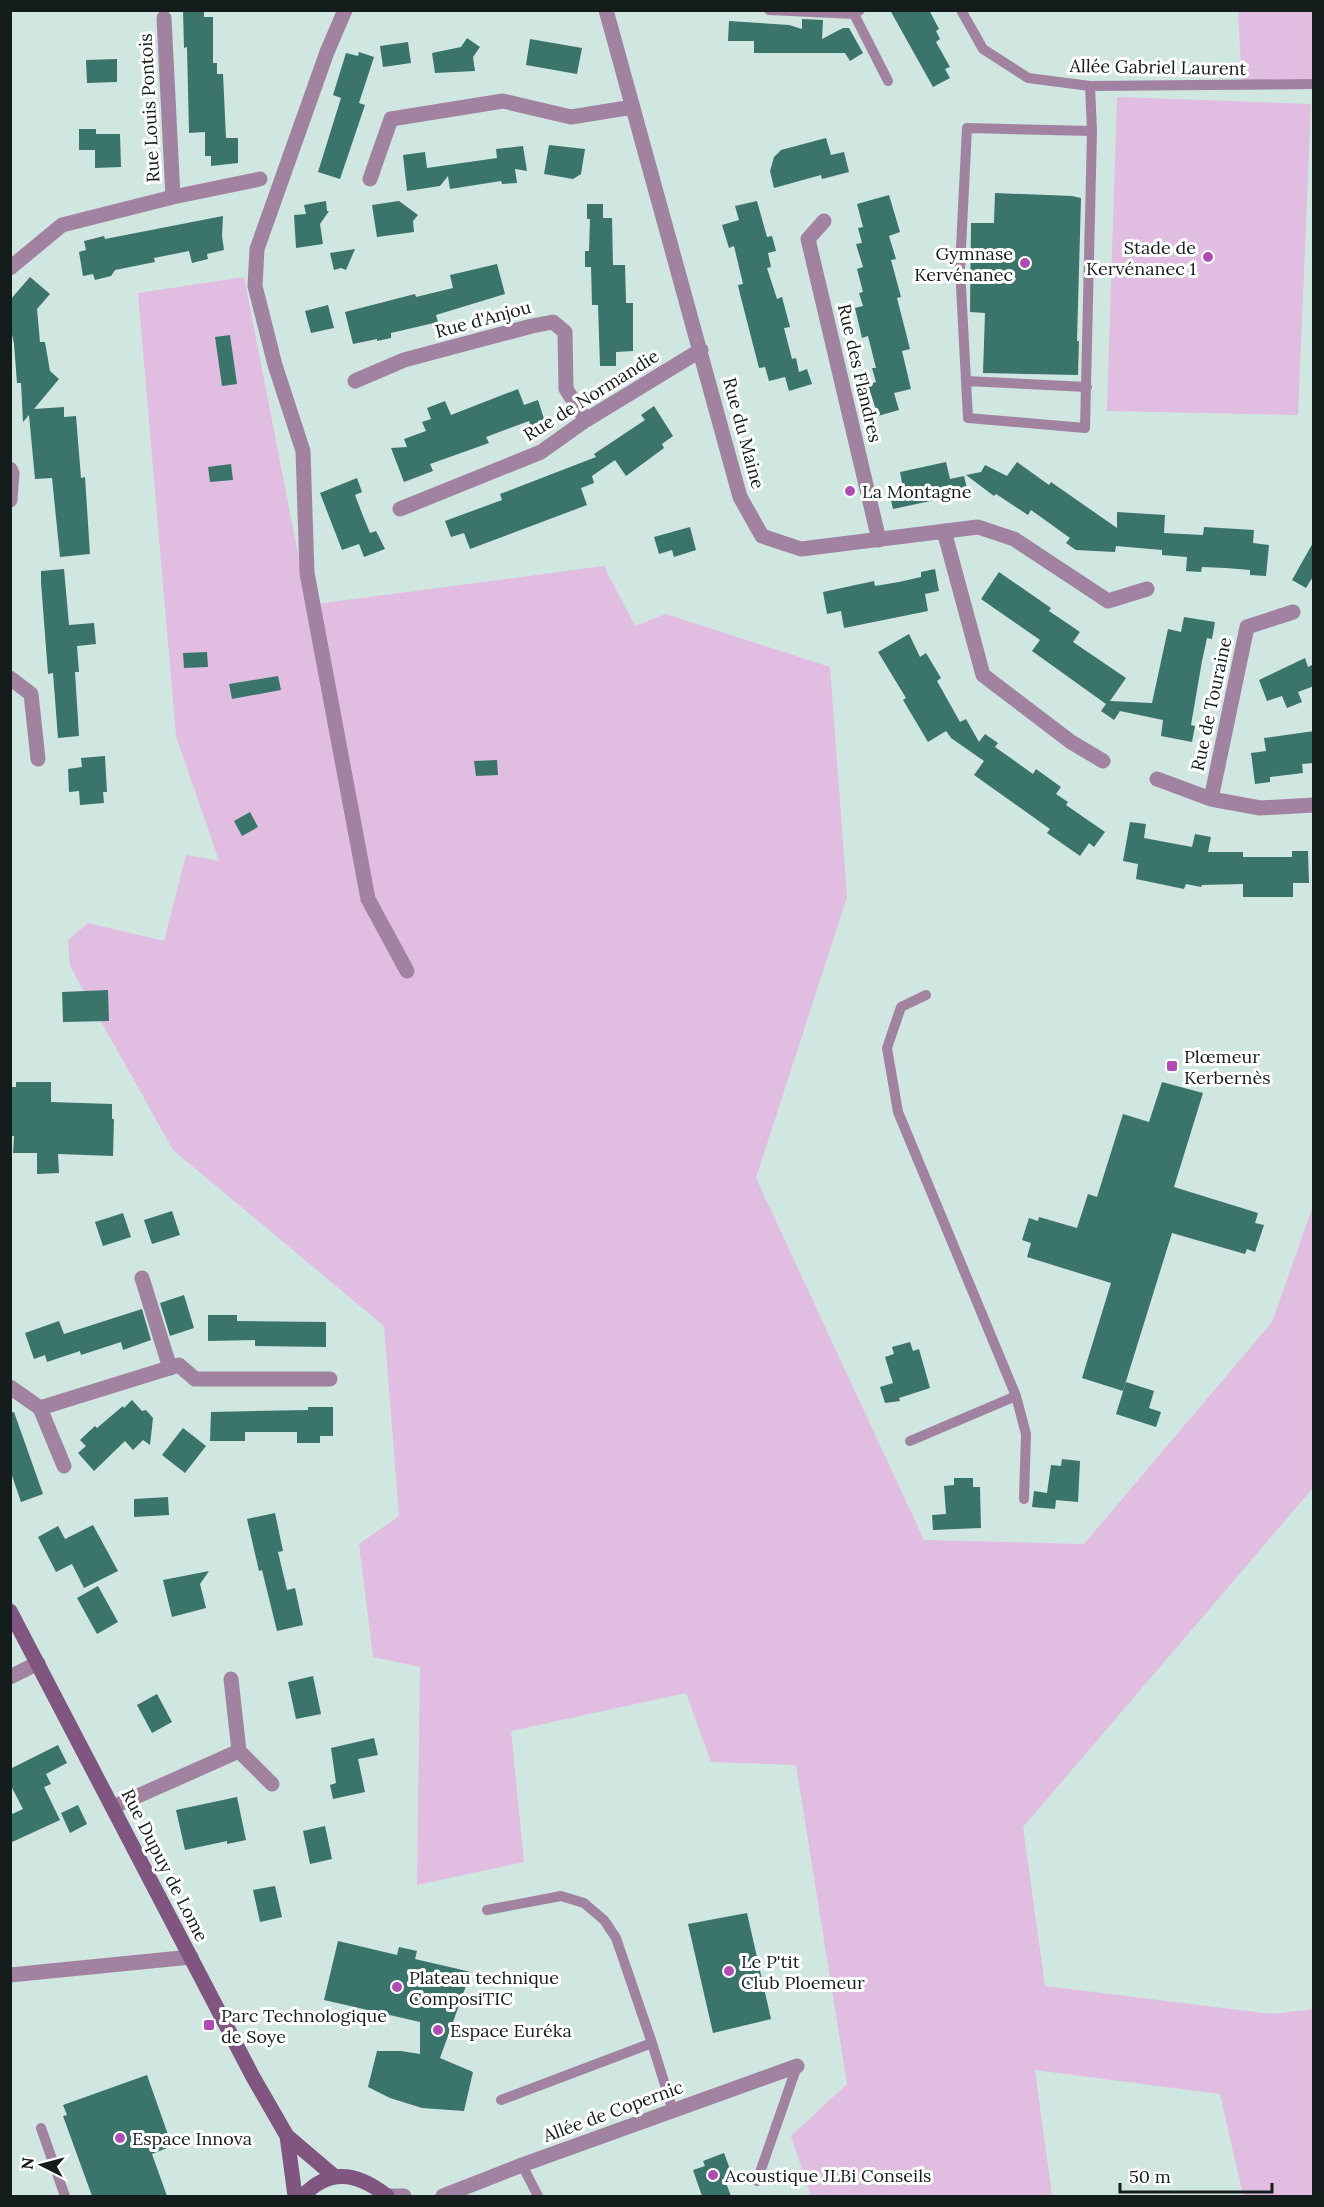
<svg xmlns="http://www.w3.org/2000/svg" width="1324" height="2207" font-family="Lora,serif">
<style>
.green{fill:#e1bee1}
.building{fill:#3b746b}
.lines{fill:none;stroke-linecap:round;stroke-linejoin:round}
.lane{stroke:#a183a1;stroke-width:10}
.street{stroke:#a183a1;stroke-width:15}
.secondary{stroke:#805681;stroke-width:15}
.poi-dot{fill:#b04db4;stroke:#fff;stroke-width:2}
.labels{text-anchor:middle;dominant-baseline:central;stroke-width:6;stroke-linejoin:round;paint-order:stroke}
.street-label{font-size:18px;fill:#141d1b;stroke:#fff}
.poi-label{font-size:18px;fill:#141d1b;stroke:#fff;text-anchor:start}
</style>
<rect width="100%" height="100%" fill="#cfe6e1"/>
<!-- green -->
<path class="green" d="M1238 11H1313V84L1242 85Z
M1117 97 1311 104 1298 415 1107 411Z
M244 277 308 605 604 566 635 626 666 614 830 667 847 897 756 1178 924 1540 1084 1544 1272 1322 1313 1206V1488L1023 1827 1045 1986 1272 2014 1313 2009V2196H1243L1220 2094 1035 2070 1052 2196H811L791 2136 847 2084 796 1765 711 1762 686 1693 511 1731 524 1862 417 1885 420 1667 373 1657 359 1544 399 1516 384 1326 173 1150 70 966 68 940 88 923 164 941 186 855 219 861 176 736 138 293Z"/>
<!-- building -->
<path class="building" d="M183 10H204V17H213V63H217V74H223L226 138H238V163L211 166V156H205V132L189 133 187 47 184 48Z
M890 10H929L939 29 936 31 940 39 936 42 950 67 945 69 950 78 933 87Z
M802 19 823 20 822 39 843 28H849L863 53 850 61 845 53H754V41H728L729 21 789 25 802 29Z
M467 38 480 47 473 57 475 71 435 73 432 53 461 47Z
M530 39 582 48 577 74 526 65Z
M408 42 411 63 383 67 380 46Z
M359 52 374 57 359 103 365 105 340 179 318 172 341 98 333 95 346 53 358 56Z
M117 59V82L87 83 86 60Z
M79 129H96V134H120L121 167 95 168V150H79Z
M826 138 831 155 844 152 849 172 822 179 821 175 774 188 770 171 774 157 781 150Z
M549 145 585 149 581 174 573 179 544 174Z
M523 146 527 171 515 169 517 183 502 184 501 181 450 189 448 176 440 186 407 191 403 155 425 152 427 168 497 158 496 149Z
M995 193 1072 196 1081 198 1077 341H1079L1078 375 983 373 985 313 970 312 971 223H994Z
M889 195 900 232 889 236 896 259 891 260 901 297 897 298 910 349 902 351 911 389 894 393 899 410 878 416 868 385 876 382 872 368H876L868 336 862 338 855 308 863 306 859 293 863 292 857 269 863 267 856 244 862 243 858 228 863 227 857 204Z
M326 201 327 211H329L320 224 323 244 296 248 294 215 306 214 304 205Z
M399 201 418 215 413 221 414 232 377 237 372 205Z
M757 201 767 237 772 236 776 251 768 253 771 267 767 268 777 299 782 297 790 327 784 328 792 359 796 358 799 372 807 369 812 384 789 391 785 377 769 381 765 367 759 368 740 294 738 285 743 284 734 246 729 248 722 225 739 220 735 206Z
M587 204H603V218H612L613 265H625L626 303H633V351L616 352V366H600L598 305H592L591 267H585V251H589L590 219H587Z
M223 216 222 236 224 250 207 254 208 259 192 263 189 251 154 258 155 262 115 270 111 276 95 280 93 274 83 276 79 252 86 250 84 241 104 236 105 239Z
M355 249 346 270 341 268 334 270 330 253Z
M497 264 505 294 436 315 438 322 391 333V338L377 341V339L353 344 345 312 415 294 416 297 453 288 450 275Z
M30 277 50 294 37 309 40 342H45L50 371 59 379 34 409 64 407V417L76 416 81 478 85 477 90 554 60 557 52 478 35 479 29 415 23 422 21 383H17L14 344 10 325V300Z
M328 305 334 328 311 333 305 311Z
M230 335 237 384 222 386 215 337Z
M518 389 524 405 538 400 545 422 531 427 529 421 486 437 489 443 430 464 433 471 404 482 391 448 407 447 404 439 426 431 422 422 431 419 427 408 445 401 451 415Z
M654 406 673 436 662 444 664 448 626 476 615 460 592 476 594 483 581 488 587 505 470 549 464 533 451 537 445 521 502 500 500 494 596 457 594 454 645 420 641 415Z
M946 462 950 479 964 476 968 493 893 509 889 492 903 488 900 472Z
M1017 462 1049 485 1051 482 1117 528V512L1165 515 1164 533 1203 535 1204 527 1254 530 1253 543 1269 545 1266 576 1250 575V570L1226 568 1202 567 1201 572 1186 571 1187 557 1162 555V550L1116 546 1115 552 1076 550 1066 543 1070 538 1031 510 1028 515 996 494 994 496 966 475 981 472 985 465 1007 476Z
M231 464 233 480 210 482 208 467Z
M357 478 362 492 355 495 363 516 370 533 376 531 385 549 364 557 359 544 342 550 320 493Z
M690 527 696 550 674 557 672 550 659 554 654 537Z
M1314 541V575L1306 588 1292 580Z
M64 569 69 625 94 623 96 644 77 646 79 672H75L79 736 58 738 53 673 48 674 41 582V571Z
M935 569 939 591 925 594 928 611 844 628 841 611 827 614 823 592 874 581 875 586 899 582 921 577V572Z
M999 572 1051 608 1049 611 1080 632 1073 642 1126 678 1110 701 1152 703 1168 629 1181 632 1184 617 1215 622 1212 639 1207 638 1202 661 1191 725 1195 726 1192 742 1161 736 1163 720 1120 711 1114 720 1101 711 1106 704 1032 651 1040 640 981 599Z
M909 634 920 657 926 653 941 678 937 681 960 722 966 719 979 742 985 734 998 743 995 747 1033 774 1036 769 1061 787 1056 794 1068 802 1066 805 1105 832 1094 847 1089 843 1080 856 1047 833 1050 829 974 775 984 761 951 738 946 731 928 742 903 700 906 698 878 652Z
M207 652 208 667 184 668 183 653Z
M1305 658 1308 667 1314 664V686L1298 692 1302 702 1287 708 1282 696 1267 701 1259 680Z
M278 676 281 690 232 699 229 684Z
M1314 731V763L1302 764 1303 773 1270 777V782L1255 784 1251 753 1266 751 1264 738Z
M105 756 107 792H103L104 803 80 805 79 791 69 792 68 769 82 767 81 758Z
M497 760 498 775 476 776 474 761Z
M250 812 258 827 242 836 234 821Z
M1130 822 1146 824 1144 838 1192 847 1195 834 1211 837 1208 852H1243V857H1292V851H1308L1309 883H1293V897H1243V884L1202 885 1201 887 1186 884 1184 889 1136 879 1138 864 1123 861Z
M108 990 109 1021 63 1022 62 992Z
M16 1082H51V1102L112 1104V1119H114L113 1156 58 1154 59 1173 37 1174V1153H13L14 1136H10V1096L11 1087H16Z
M1162 1082 1203 1093 1174 1187 1258 1213 1255 1223 1264 1225 1255 1252 1247 1249 1245 1254 1172 1233 1123 1391 1082 1378 1111 1283 1027 1257 1031 1243 1022 1240 1029 1218 1038 1221 1039 1217 1077 1228 1088 1194 1097 1197 1123 1114 1149 1122Z
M172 1211 180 1235 152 1244 144 1220Z
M123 1213 131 1237 103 1246 95 1222Z
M184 1295 194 1328 170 1336 160 1303Z
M142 1309 151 1340 123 1350 121 1342 81 1355 80 1351 47 1362 45 1355 34 1359 25 1333 59 1321 64 1334Z
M208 1315H237V1321L326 1322V1347L255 1346V1340L208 1341Z
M910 1342 913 1351 919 1349 930 1388 899 1398 900 1401 885 1403 880 1387 893 1383 885 1357 894 1354 892 1347Z
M1126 1382 1154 1391 1149 1408 1161 1412 1156 1427 1116 1414Z
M132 1400 142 1411 146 1410 153 1418 150 1445 143 1440 133 1450 125 1441 94 1471 78 1453 86 1446 80 1440 95 1426 97 1428 123 1406 124 1408Z
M308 1407H333V1436H320V1443H297V1432H245V1441H210L211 1412 308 1410Z
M14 1412 43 1494 21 1502 10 1470V1413Z
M183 1428 206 1446 185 1473 162 1455Z
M1062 1459 1080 1461 1078 1502 1056 1500 1055 1509 1032 1507 1034 1491 1047 1493 1051 1465 1061 1466Z
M954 1478H973V1487H980L981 1528 933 1530 932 1515 946 1514 944 1486 954 1485Z
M168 1497 169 1515 134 1517V1499Z
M275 1513 283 1551 278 1552 287 1590 295 1588 303 1625 277 1631 262 1570 259 1571 247 1519Z
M93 1525 118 1571 84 1588 72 1564 56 1572 38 1537 58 1526 65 1539Z
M209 1571 200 1584 206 1608 172 1617 163 1580Z
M98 1586 118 1622 97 1634 77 1598Z
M313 1676 321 1714 296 1719 288 1682Z
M157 1694 172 1722 152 1733 137 1705Z
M374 1738 378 1755 358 1759 365 1792 333 1799 330 1785 336 1783 331 1748Z
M58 1745 67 1763 46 1774 51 1784 44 1787 60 1820 10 1843V1815L23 1809 10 1784V1769Z
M237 1797 246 1840 227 1844V1841L185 1850 176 1810Z
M78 1805 87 1824 70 1833 61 1813Z
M325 1826 332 1859 310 1864 303 1831Z
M275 1886 282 1917 260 1922 253 1890Z
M747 1913 771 2019 713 2033 688 1924Z
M338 1941 397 1955 399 1947 417 1951 415 1959 471 1972 440 2058 473 2072 464 2111 422 2108 390 2098 368 2087 377 2051H401L420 2054V2022L324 2000Z
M147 2075 172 2146 152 2154 167 2196H92L63 2116 67 2115 63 2105Z
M724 2153 734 2180 726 2183 731 2196H702L693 2170 705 2166 703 2161Z"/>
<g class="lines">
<!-- lane -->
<path class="lane" d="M769 10 854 14 860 10
M961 10 983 49 1028 78 1090 86 1314 84
M854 14 888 81
M1090 86 1092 131 967 128 960 268 968 418 1085 428 1092 131
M966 381 1087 387
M926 995 901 1007 887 1048 898 1112 1016 1396 1026 1434 1024 1499
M910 1441 1016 1396
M487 1910 561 1896 584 1903 604 1920 616 1938 652 2043
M501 2100 652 2043 673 2111
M41 2128 65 2196
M522 2165 538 2196
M757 2181 797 2066"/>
<!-- street -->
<path class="street" d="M345 10 327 52 257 249 255 286 275 365 303 451 307 573 368 899 407 971
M606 10 740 497 762 536 801 549 978 527 1014 539 1108 601 1147 589
M370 179 391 119 503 101 571 117 633 107
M173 197 260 179
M824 221 808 239 879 540
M10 268 62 225 173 197 164 18
M355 381 404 360 532 326 553 322 565 332 566 389 586 420
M10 469 12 473 10 500
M400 509 541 452 586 420 701 350
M944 531 983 675 1071 742 1103 761
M10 678 31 694 38 759
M1157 779 1211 799 1260 808 1314 805
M1211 799 1247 627 1293 612
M142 1278 170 1368
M10 1387 40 1408 179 1365 195 1379H330
M40 1408 64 1466
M10 1677 38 1663
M231 1679 239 1751
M113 1807 239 1751 272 1784
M10 1975 191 1957
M387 2196H404
M443 2196 522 2165 797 2066"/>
<!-- secondary -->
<path class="secondary" d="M10 1611 253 2077 287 2136 295 2196
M287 2136 334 2176
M303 2196C330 2167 358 2173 387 2196"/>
</g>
<!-- markers -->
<g class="poi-dot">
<circle cx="1208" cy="257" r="6"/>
<circle cx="1025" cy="263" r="6"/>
<circle cx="850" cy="491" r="6"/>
<rect x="1166" y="1060" width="12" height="12" rx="3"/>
<circle cx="729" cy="1971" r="6"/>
<circle cx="397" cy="1987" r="6"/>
<rect x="203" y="2019" width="12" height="12" rx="3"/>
<circle cx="438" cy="2030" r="6"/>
<circle cx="120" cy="2138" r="6"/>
<circle cx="713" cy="2175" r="6"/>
</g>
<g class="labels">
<!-- street labels -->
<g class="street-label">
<text transform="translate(1158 67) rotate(1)">Allée Gabriel Laurent</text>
<text transform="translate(149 108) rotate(-93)">Rue Louis Pontois</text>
<text transform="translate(483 319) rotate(-15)">Rue d'Anjou</text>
<text transform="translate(860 373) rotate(77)">Rue des Flandres</text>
<text transform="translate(591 395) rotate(-32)">Rue de Normandie</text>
<text transform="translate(744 433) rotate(75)">Rue du Maine</text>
<text transform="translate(1211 704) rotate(-78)">Rue de Touraine</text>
<text transform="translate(165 1865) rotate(63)">Rue Dupuy de Lome</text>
<text transform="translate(613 2111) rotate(-20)">Allée de Copernic</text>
</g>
<!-- poi labels -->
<g class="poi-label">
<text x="1196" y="247" text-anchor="end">Stade de<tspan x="1196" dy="21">Kervénanec 1</tspan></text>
<text x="1013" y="253" text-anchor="end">Gymnase<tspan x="1013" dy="21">Kervénanec</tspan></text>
<text x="862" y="491">La Montagne</text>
<text x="1184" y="1056">Plœmeur<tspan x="1184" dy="21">Kerbernès</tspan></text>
<text x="741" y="1961">Le P'tit<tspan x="741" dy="21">Club Ploemeur</tspan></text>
<text x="409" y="1977">Plateau technique<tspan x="409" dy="21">ComposiTIC</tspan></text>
<text x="221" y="2015">Parc Technologique<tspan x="221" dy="21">de Soye</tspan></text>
<text x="450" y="2030">Espace Euréka</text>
<text x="132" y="2138">Espace Innova</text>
<text x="725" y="2175">Acoustique JLBi Conseils</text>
</g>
</g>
<!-- border -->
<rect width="1324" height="2207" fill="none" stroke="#141d1b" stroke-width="24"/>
<!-- north arrow -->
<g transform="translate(42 2165) rotate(276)" stroke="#ffffff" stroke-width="4.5" paint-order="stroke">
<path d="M0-4.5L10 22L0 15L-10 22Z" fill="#141d1b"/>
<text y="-9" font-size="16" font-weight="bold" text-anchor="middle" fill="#141d1b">N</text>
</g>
<!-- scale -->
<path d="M1120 2183v9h152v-9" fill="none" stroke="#141d1b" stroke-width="3"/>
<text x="1129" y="2183" font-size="18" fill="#141d1b" stroke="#ffffff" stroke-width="4.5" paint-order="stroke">50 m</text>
</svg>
